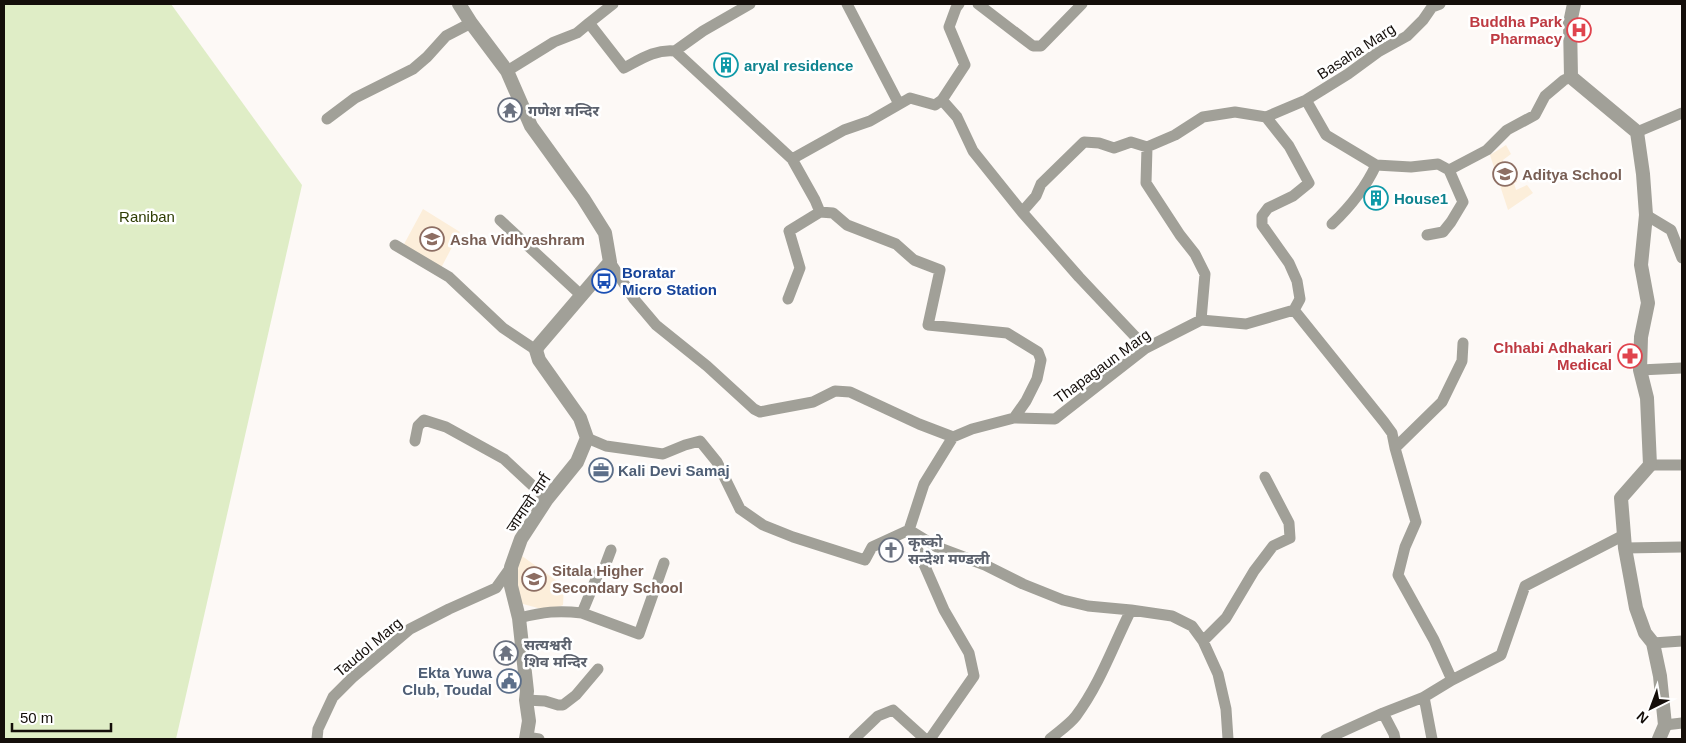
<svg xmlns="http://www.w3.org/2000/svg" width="1686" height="743" font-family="Helvetica,'Noto Sans Devanagari',sans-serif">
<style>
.education{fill:#fceeda}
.green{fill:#dfedc6}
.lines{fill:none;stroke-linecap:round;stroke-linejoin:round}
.minor{stroke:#a1a098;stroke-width:11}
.tertiary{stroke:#a1a098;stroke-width:14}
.labels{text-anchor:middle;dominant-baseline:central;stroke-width:5;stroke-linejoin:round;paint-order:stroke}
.health-label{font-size:15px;font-weight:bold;fill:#be3a42;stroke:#fff;text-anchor:end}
.street-label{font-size:15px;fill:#140e0a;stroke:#fff}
.culture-label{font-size:15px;font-weight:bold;fill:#0d838f;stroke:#fff;text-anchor:start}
.worship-label{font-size:15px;font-weight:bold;fill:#5b616d;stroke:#fff;text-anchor:start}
.education-label{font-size:15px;font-weight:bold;fill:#785e54;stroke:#fff;text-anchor:start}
.park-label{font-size:15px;fill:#2e3d04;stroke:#fff}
.transit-label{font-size:15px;font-weight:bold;fill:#164399;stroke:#fff;text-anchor:start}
.service-label{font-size:15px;font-weight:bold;fill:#4e5e75;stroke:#fff;text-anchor:start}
</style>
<rect width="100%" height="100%" fill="#fdf9f6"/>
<!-- education -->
<path class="education" d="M1506 145 1511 154 1503 160 1505 167 1511 165 1517 182 1514 183 1516 190 1527 185 1533 193 1508 210 1490 155Z
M423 209 460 232 441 268 403 246Z
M522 556 564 586 563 605 549 611 512 601 513 572Z"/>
<!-- green -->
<path class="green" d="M4 4H171L302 185 176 739H4Z"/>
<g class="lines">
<!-- minor -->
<path class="minor" d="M847 4 899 104
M978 4 1033 46H1041L1082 4
M589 23 613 4
M675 51 703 31 750 4
M507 71 554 42 577 33 589 23 624 68C641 59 655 49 675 51L792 159 844 130 870 121 910 98 935 105 942 100 965 65 949 27 956 8 959 4
M942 100 957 117 973 151 1022 212 1079 277 1146 348
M1306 100 1326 135 1376 165 1411 167 1438 164 1449 170
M327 119 355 98 413 69 427 57 446 36 471 23
M1637 132 1682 113
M1147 147 1146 183 1180 235 1195 254 1205 274 1201 320
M792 159 815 200 820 212 833 213 847 225 896 244 914 260 940 270 928 325 1007 333 1038 352 1041 360 1037 379 1026 401 1014 418
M1022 212 1036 196 1041 184 1084 142 1099 143 1114 148 1131 142 1147 147 1175 135 1203 117 1235 112 1266 117 1306 100 1348 74 1378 52 1407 36 1423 20 1432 7 1440 4
M1646 215 1671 230 1682 258
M500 220 582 296
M1332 224C1351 206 1365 189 1376 165
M1427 235 1443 232 1451 222 1463 202 1449 170 1487 150 1507 130 1535 115 1545 96 1564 80 1571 77
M395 245 449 277 503 328 536 350
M610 262 634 299 656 325 707 366 754 409 760 412 770 410 813 402 835 391 850 392 919 424 953 437
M788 299 800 268 789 231 820 212
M1294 310 1384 422 1392 433 1395 448
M1640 370 1682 368
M587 438 606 446 663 454 685 445 700 441 717 462 740 509 763 525 793 537 865 560 872 547 909 530 924 484 953 437 972 429 1014 418 1055 419 1146 348 1201 320 1246 324 1294 310 1300 299 1297 281 1289 263 1262 225V216L1268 208 1293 196 1309 183 1289 146 1266 117
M415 441 418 426 424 420 446 427 504 459 547 499
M1650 465H1682
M909 530 937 547 985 565 1023 584 1063 600 1088 606 1131 610 1172 616 1192 626 1203 641 1218 674 1226 709 1228 739
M909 530 944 610 969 653 974 676 930 739
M1625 548 1682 547
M582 613 639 634 664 563
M519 618C544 612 557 610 582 613L598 574 605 566 611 550
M1203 641 1226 618 1254 571 1273 546 1290 538 1289 523 1265 477
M1653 643 1682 641
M1452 680 1434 640 1398 575 1405 547 1416 522 1395 448 1442 402 1462 361 1463 343
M1424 697 1432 739
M526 700 545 701 558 705H563L576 695 598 669
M1383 713 1394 734 1395 739
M1665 725 1682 723
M526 737 539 739
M317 739 318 729 333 697 352 678 410 629 449 609 496 588 511 567
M854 739 878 716 893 710 925 739
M1050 739C1058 732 1069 725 1076 716 1100 684 1113 646 1131 610
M1326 739 1383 713 1424 697 1452 680 1501 655 1525 586 1624 535"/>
<!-- tertiary -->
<path class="tertiary" d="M459 4 471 23 507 71 531 126 583 198 605 233 610 262 539 345 536 350 539 360 580 418 587 438 577 462 547 499 521 539 511 567V586L519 618 527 691 526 700 529 721 526 739
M1574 4 1570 23 1571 77 1637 132 1643 174 1646 215 1641 265 1648 303 1641 337 1640 370 1647 398 1650 465 1621 498 1625 548 1636 608 1645 633 1653 643 1660 676 1665 725 1659 739"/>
</g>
<!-- icons -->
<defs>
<g id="hospital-ring" transform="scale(1.25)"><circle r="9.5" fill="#fff" stroke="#e0444e" stroke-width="1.5"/><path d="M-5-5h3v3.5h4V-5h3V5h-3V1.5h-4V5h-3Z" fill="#e0444e"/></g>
<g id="building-ring" transform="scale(1.25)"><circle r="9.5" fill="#fff" stroke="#0f9aa8" stroke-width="1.5"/><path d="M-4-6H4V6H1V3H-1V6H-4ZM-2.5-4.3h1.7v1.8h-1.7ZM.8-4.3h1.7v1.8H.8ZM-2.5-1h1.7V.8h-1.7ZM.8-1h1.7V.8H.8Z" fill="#0f9aa8"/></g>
<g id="temple-ring" transform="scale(1.25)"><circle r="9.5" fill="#fff" stroke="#6b7280" stroke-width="1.5"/><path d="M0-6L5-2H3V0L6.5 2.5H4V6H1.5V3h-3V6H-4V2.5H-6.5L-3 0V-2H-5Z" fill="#6b7280"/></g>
<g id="school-ring" transform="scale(1.25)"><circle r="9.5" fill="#fff" stroke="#8d6e63" stroke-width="1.5"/><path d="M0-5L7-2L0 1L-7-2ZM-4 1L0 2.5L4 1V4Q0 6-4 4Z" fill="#8d6e63"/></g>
<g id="bus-ring" transform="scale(1.25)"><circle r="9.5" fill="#fff" stroke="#1a4fb4" stroke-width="1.5"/><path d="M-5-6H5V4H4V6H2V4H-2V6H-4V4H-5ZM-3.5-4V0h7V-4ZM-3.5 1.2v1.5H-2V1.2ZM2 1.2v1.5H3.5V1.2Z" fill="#1a4fb4"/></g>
<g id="pharmacy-ring" transform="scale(1.25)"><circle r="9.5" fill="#fff" stroke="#e0444e" stroke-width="1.5"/><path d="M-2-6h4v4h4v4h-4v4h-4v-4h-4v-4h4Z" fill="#e0444e"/></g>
<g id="office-ring" transform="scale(1.25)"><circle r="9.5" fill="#fff" stroke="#5c6f8a" stroke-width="1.5"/><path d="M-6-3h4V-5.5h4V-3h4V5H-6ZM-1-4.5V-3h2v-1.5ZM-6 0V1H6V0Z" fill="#5c6f8a"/></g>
<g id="church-ring" transform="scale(1.25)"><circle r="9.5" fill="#fff" stroke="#6b7280" stroke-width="1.5"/><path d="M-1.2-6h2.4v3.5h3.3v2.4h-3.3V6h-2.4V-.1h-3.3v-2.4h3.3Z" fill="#6b7280"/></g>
<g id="civic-ring" transform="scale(1.25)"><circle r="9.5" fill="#fff" stroke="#5c6f8a" stroke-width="1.5"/><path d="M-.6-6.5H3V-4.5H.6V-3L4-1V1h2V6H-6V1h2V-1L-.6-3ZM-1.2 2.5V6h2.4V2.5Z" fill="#5c6f8a"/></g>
</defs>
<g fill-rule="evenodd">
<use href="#hospital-ring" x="1579" y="30"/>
<use href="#building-ring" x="726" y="65"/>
<use href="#temple-ring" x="510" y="110"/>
<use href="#school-ring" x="1505" y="174"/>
<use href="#building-ring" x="1376" y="198"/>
<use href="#school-ring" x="432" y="239"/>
<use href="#bus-ring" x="604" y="281"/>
<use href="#pharmacy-ring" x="1630" y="356"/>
<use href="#office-ring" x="601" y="470"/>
<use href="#church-ring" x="891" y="550"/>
<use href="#school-ring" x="534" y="579"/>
<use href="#temple-ring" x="506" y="653"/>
<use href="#civic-ring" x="509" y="681"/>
</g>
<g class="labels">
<!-- health labels -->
<g class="health-label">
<text x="1562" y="21">Buddha Park<tspan x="1562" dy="17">Pharmacy</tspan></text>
<text x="1612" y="347">Chhabi Adhakari<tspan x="1612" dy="17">Medical</tspan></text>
</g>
<!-- street labels -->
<g class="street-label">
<text transform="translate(1356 51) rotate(-33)">Basaha Marg</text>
<text transform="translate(1102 366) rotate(-36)">Thapagaun Marg</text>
<text transform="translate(528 503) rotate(-56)">जामाचो मार्ग</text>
<text transform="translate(368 647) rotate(-40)">Taudol Marg</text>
</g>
<!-- culture labels -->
<g class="culture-label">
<text x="744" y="65">aryal residence</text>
<text x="1394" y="198">House1</text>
</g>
<!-- worship labels -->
<g class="worship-label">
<text x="528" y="110">गणेश मन्दिर</text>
<text x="908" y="541">कृष्को<tspan x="908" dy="17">सन्देश मण्डली</tspan></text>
<text x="524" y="644">सत्यश्वरी<tspan x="524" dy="17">शिव मन्दिर</tspan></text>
</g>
<!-- education labels -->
<g class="education-label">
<text x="1522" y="174">Aditya School</text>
<text x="450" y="239">Asha Vidhyashram</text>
<text x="552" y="570">Sitala Higher<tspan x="552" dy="17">Secondary School</tspan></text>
</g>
<!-- park labels -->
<g class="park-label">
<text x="147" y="216">Raniban</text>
</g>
<!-- transit labels -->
<g class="transit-label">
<text x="622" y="272">Boratar<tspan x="622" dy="17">Micro Station</tspan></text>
</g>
<!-- service labels -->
<g class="service-label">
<text x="618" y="470">Kali Devi Samaj</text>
<text x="492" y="672" text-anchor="end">Ekta Yuwa<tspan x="492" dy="17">Club, Toudal</tspan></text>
</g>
</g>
<!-- border -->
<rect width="1686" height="743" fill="none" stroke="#140e0a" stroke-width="10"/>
<!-- north arrow -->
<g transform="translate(1651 708) rotate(222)" stroke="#ffffff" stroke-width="4" paint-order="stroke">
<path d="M0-4L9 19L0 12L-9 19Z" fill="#140e0a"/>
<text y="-8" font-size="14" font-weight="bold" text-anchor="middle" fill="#140e0a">N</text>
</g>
<!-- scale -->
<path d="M12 723v8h99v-8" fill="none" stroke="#140e0a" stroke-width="2.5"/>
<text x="20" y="723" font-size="15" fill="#140e0a" stroke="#ffffff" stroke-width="4" paint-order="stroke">50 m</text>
</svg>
